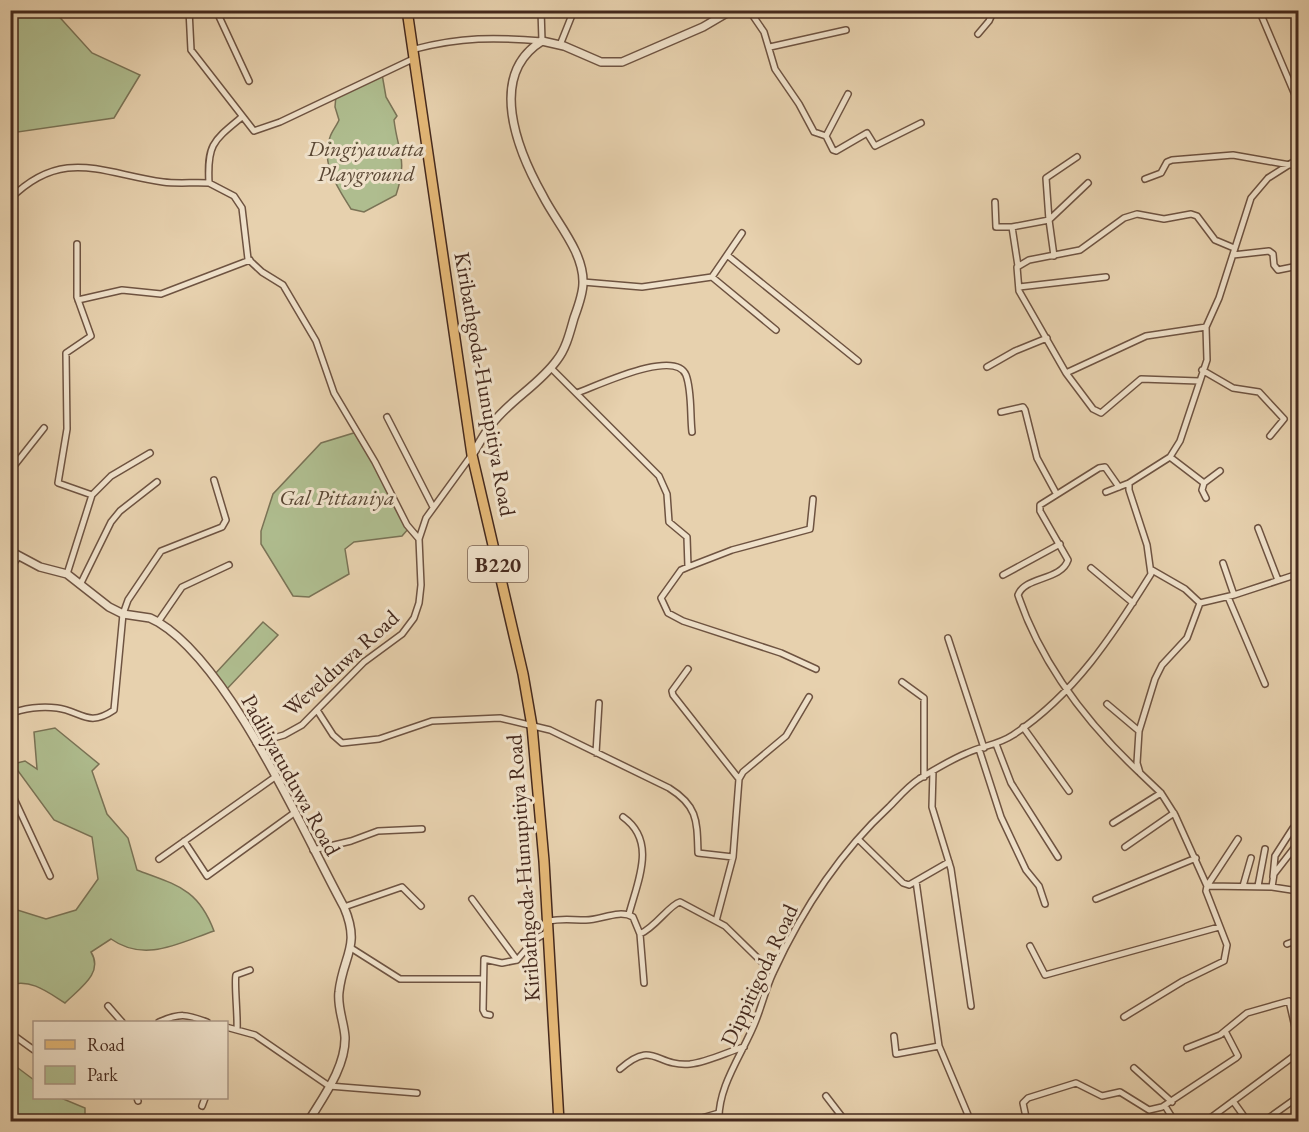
<svg xmlns="http://www.w3.org/2000/svg" width="1309" height="1132" font-family="'EB Garamond',serif">
<style>
.green{fill:#afbd8f;stroke:#7a7356;stroke-width:1.5}
.lines{fill:none;stroke-linecap:round;stroke-linejoin:round}
.minor-casing{stroke:#6e5341;stroke-width:8}
.tertiary-casing{stroke:#6e5341;stroke-width:10}
.primary-casing{stroke:#45291d;stroke-width:12}
.minor{stroke:#efe1ca;stroke-width:5}
.tertiary{stroke:#efe1ca;stroke-width:7}
.primary{stroke:#e4b877;stroke-width:9}
.labels{text-anchor:middle;dominant-baseline:central;stroke-width:6;stroke-linejoin:round;paint-order:stroke}
.shield{fill:#efe1ca;stroke:#786051;stroke-width:1.5}
.shield-label{font-size:21px;font-weight:bold;fill:#45291d}
.park-label{font-size:22px;font-style:italic;fill:#5a4734;stroke:#efe1ca}
.street-label{font-size:22px;fill:#45291d;stroke:#efe1ca}
</style>
<rect width="100%" height="100%" fill="#e7d1ae"/>
<filter id="stains"><feTurbulence type="fractalNoise" baseFrequency=".00333" numOctaves="4"/><feColorMatrix values="0 0 0 0 .2 0 0 0 0 .09 0 0 0 0 .02 0 0 0 .5 -.17"/></filter>
<radialGradient id="worn" r=".72"><stop offset=".6" stop-color="#630" stop-opacity="0"/><stop offset="1" stop-color="#630" stop-opacity=".3"/></radialGradient>
<!-- green -->
<path class="green" d="M10 11H54L92 53 140 75 114 118 11 133Z
M382 74 386 97 397 116 394 120C398 153 408 159 396 195L364 212 351 209C338 188 320 163 330 137 332 131 337 125 339 120L335 107 336 95Z
M357 432 409 528 402 536 354 542 345 549 349 574 309 597 293 596 261 544V531L273 494 321 443Z
M263 622 278 635 224 692 213 676Z
M55 728 99 764 92 771 107 814 128 838 137 870C176 885 198 888 214 931 179 943 145 963 111 939L91 952C104 973 80 988 65 1003 49 993 31 978 10 985L11 908 46 919 76 910 98 879 92 837 54 820 13 764 25 761 37 769 34 732Z
M10 1062 34 1080V1098H61L85 1108V1121H11Z"/>
<g class="lines">
<!-- minor casing -->
<g class="minor-casing">
<path id="minor" d="M189 10 191 50 254 131 280 122 415 58
M216 10 249 81
M749 10 764 32 775 69 799 104 814 132 826 136 833 150 836 151 867 133 875 146 921 123
M1259 10 1298 102
M978 34 989 21 994 10
M560 45 574 10
M770 47 846 30
M415 49C461 37 495 37 542 41L541 10
M242 117C213 141 207 144 209 183L234 196 242 208 248 259 262 272 283 285 316 341 334 393 375 462 407 525 419 539
M826 136 848 94
M1145 179 1161 173 1167 162 1172 160 1233 155 1290 165
M10 199C63 146 103 174 163 182 178 184 194 182 209 183
M995 202 996 227H1012
M77 244V297L91 336 66 353 67 429 58 483 92 495
M727 255 858 361
M1233 255 1269 251 1273 254 1274 265 1278 270 1298 266
M1054 256 1049 220 1088 183
M1018 266 1012 227 1049 220 1046 178 1077 157
M712 277 776 330
M583 282 642 287 712 277 742 233
M1019 287 1106 277
M78 300 122 290 161 294 250 260
M1206 327 1146 336 1066 373 1019 291 1017 267 1029 260 1080 250 1124 218 1137 214 1164 219 1191 214 1197 216 1215 240 1234 248
M987 367 1015 351 1047 338
M551 368 659 476 667 494 669 522 687 537 688 567 732 550 810 529 813 499
M1202 370 1233 388 1259 392 1284 419 1270 436
M1066 373 1093 409 1101 413 1141 379 1199 381
M577 393C597 386 675 348 686 375 692 391 690 415 692 432
M1001 412 1023 407 1025 410 1037 458 1056 493
M387 417 433 507
M1170 457 1204 483 1220 471
M10 471 44 428
M1204 483 1202 490 1206 498
M1119 487 1105 467 1099 468 1040 505V511L1068 560C1061 581 1025 576 1018 595 1041 663 1087 723 1139 772
M1106 492 1129 483
M1258 528 1278 580
M1223 563 1234 595
M688 567 681 570 661 598 668 613 683 621 781 653 816 669
M10 568 19 556
M1091 568 1133 603
M67 574 92 495 111 476 150 453
M1003 575 1060 544
M80 585 111 522 120 511 157 482
M1228 597 1265 684
M1200 603 1234 595 1298 574
M158 622 182 587 229 565
M948 638 984 748
M688 669 672 691 673 695 739 779
M902 682 924 698V777
M1107 704 1139 731
M317 710 333 735 342 743 379 739 432 721 500 718 550 730 669 788C698 806 697 821 698 853L733 857 716 921
M10 714C23 708 42 706 57 708 81 711 88 728 114 710L123 614 128 600 161 551 222 527 226 520 214 480
M1023 727 1069 791
M256 743 284 735 302 725 364 662 402 634 414 618 419 603 421 585 419 539 426 518 471 456
M996 744 1011 783 1058 857
M979 749 1001 817 1026 870 1039 886 1045 904
M596 753 599 703
M933 771 932 807 951 869 971 1006
M10 790 50 876
M623 817C657 841 638 880 629 914
M1113 823 1161 793
M858 839 903 883 909 885 949 862
M184 841 207 876 294 813
M1125 847 1174 813
M313 850 351 841 378 831 422 829
M733 857 739 779 743 772 786 736 809 697
M159 859 275 777
M1273 877 1275 856 1293 828
M916 881 939 1046 971 1122
M1207 886 1272 887 1298 891
M1207 886 1238 839
M1243 886 1251 858
M1258 886 1265 849
M1272 887 1274 874 1298 843
M472 899 517 960
M1096 899 1196 858
M344 907 402 887 421 906
M548 921C564 918 571 920 586 920 601 920 619 909 633 917L640 934 644 983
M640 934C656 927 669 905 680 902L725 926 773 973
M1287 944 1298 940
M1030 946 1045 975 1219 927
M351 948 400 979H483
M108 1006 122 1022
M490 1015 485 1014 483 1010 484 959 502 963 517 960 534 940 548 932
M1124 1017 1183 981 1224 961 1227 945 1206 891 1207 886 1175 815 1161 793 1140 773 1137 763 1139 731 1155 679 1162 665 1187 638 1200 603 1185 589 1152 570
M159 1022C180 1013 186 1014 207 1022
M226 1027 255 1035 329 1086 417 1093
M237 1029C238 1018 234 981 236 975L250 970
M894 1036 896 1054 939 1046
M16 1037 34 1050
M1187 1048 1220 1035 1247 1013 1289 1001 1298 1040
M1134 1068 1172 1102
M620 1069C654 1039 655 1067 690 1064 708 1062 727 1052 744 1047
M826 1096 846 1122
M137 1098 138 1101
M1233 1101 1248 1122
M202 1106 205 1098
M1165 1106 1175 1122
M688 1122 719 1113
M719 1122C717 1086 744 1052 756 1020 762 1005 766 988 773 973 802 910 838 854 889 807 898 798 908 786 919 779 934 770 950 760 967 753 982 746 998 745 1013 735 1074 695 1113 635 1151 574L1147 545 1129 490V483L1170 457 1180 441 1207 360 1206 327 1219 298 1251 198 1268 178 1298 159
M1027 1122 1023 1103 1028 1098 1076 1083 1102 1096 1120 1092 1149 1110 1162 1107 1236 1058 1238 1056 1225 1031
M1205 1122 1298 1053
M1263 1122 1298 1097"/>
</g>
<!-- tertiary casing -->
<g class="tertiary-casing">
<path id="tertiary" d="M472 455C479 445 484 433 492 424 510 400 539 385 557 360 566 349 570 332 574 318 578 307 583 294 583 283 584 252 556 222 543 196 517 150 487 75 542 41L564 46 601 62H622L703 27 732 10
M10 551 40 567 67 574 109 607 123 614 150 618 158 622C231 666 302 830 344 907 361 947 343 955 339 992 337 1007 344 1022 345 1037 346 1067 323 1097 308 1122"/>
</g>
<!-- primary casing -->
<g class="primary-casing">
<path id="primary" d="M407 10 472 455 523 674 532 726 544 861 559 1122"/>
</g>
<!-- minor -->
<use href="#minor" class="minor"/>
<!-- tertiary -->
<use href="#tertiary" class="tertiary"/>
<!-- primary -->
<use href="#primary" class="primary"/>
</g>
<g class="labels">
<!-- shield labels -->
<rect class="shield" x="468" y="546" width="60" height="36" rx="4.5"/>
<g class="shield-label">
<text x="498" y="564">B220</text>
</g>
<!-- park labels -->
<g class="park-label">
<text x="366" y="148">Dingiyawatta<tspan x="366" dy="25">Playground</tspan></text>
<text x="337" y="497">Gal Pittaniya</text>
</g>
<!-- street labels -->
<g class="street-label">
<text transform="translate(485 384) rotate(80)">Kiribathgoda-Hunupitiya Road</text>
<text transform="translate(341 663) rotate(-42)">Wevelduwa Road</text>
<text transform="translate(291 775) rotate(61)">Padiliyatuduwa Road</text>
<text transform="translate(523 868) rotate(-94)">Kiribathgoda-Hunupitiya Road</text>
<text transform="translate(759 975) rotate(-65)">Dippitigoda Road</text>
</g>
</g>
<!-- margin -->
<rect width="1309" height="1132" fill="none" stroke="#e7d1ae" stroke-width="36"/>
<rect x="12" y="12" width="1285" height="1108" fill="none" stroke="#45291d" stroke-width="3"/>
<rect x="18" y="18" width="1273" height="1096" fill="none" stroke="#45291d" stroke-width="1.5"/>
<!-- legend -->
<rect x="33" y="1021" width="195" height="78" fill="#efe1ca" stroke="#ab9785" stroke-width="1.5"/>
<rect x="45" y="1040" width="30" height="9" fill="#e4b877" stroke="#ab9785" stroke-width="1.5"/>
<text x="87" y="1051" font-size="18" fill="#45291d">Road</text>
<rect x="45" y="1066" width="30" height="18" fill="#afbd8f" stroke="#ab9785" stroke-width="1.5"/>
<text x="87" y="1081" font-size="18" fill="#45291d">Park</text>
<rect width="100%" height="100%" filter="url(#stains)"/>
<rect width="100%" height="100%" fill="url(#worn)"/>
</svg>
